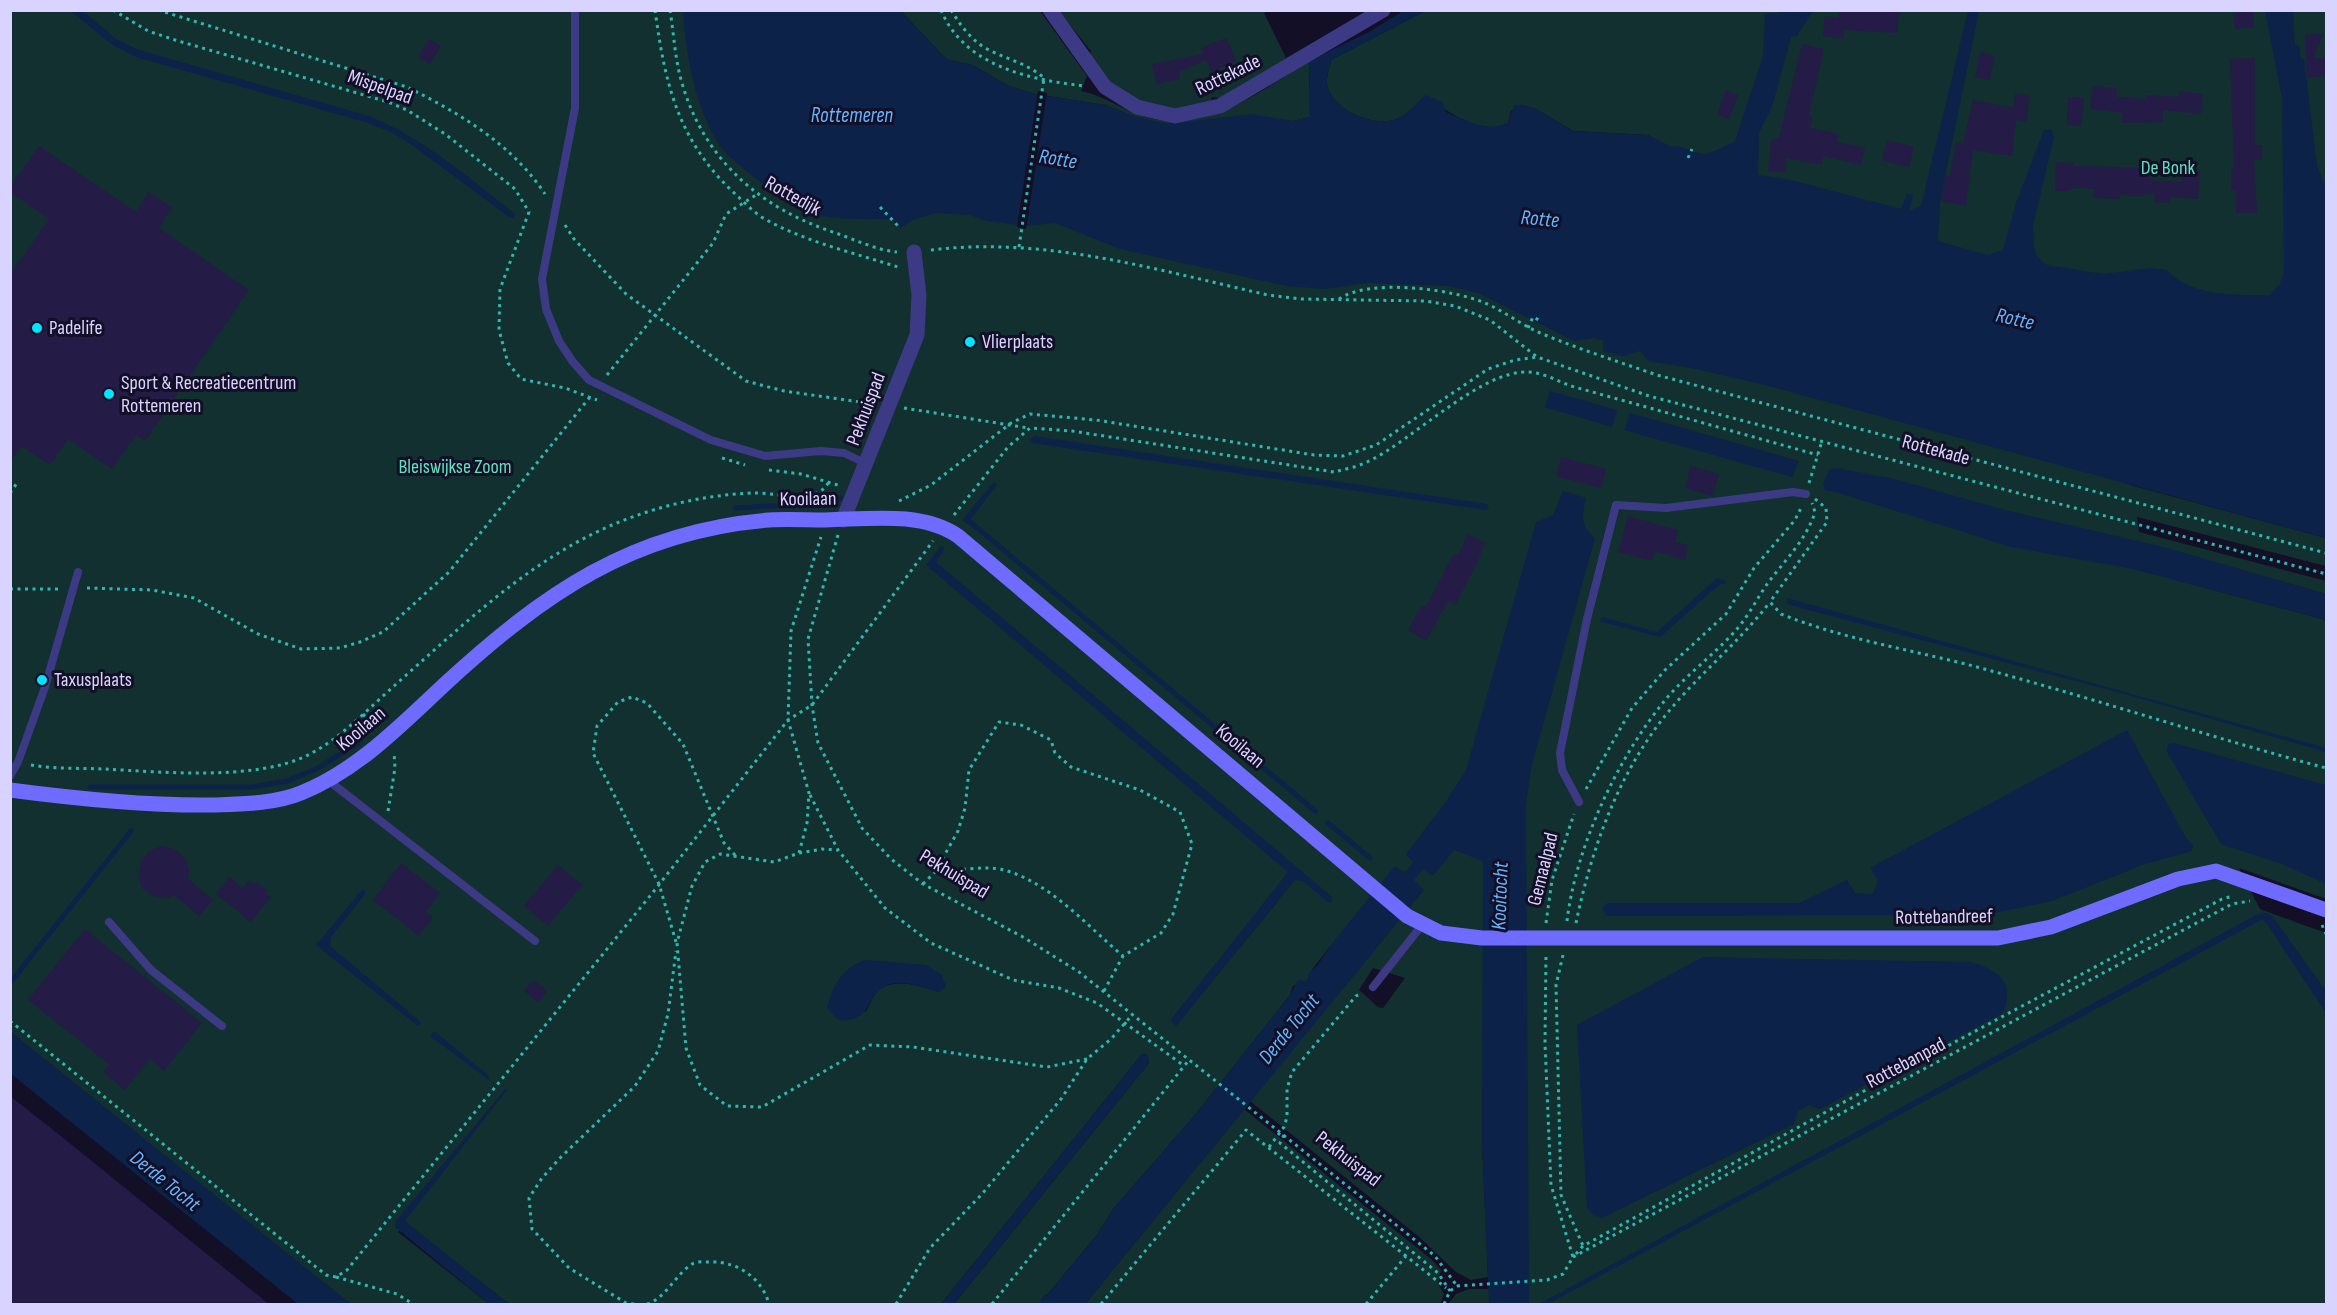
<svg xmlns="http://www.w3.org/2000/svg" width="2337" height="1315" font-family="'Sofia Sans Condensed',sans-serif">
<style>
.green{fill:#12302f;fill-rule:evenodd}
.water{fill:#0c2248}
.pier{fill:#130f26}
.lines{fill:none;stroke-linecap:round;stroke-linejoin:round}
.stream{stroke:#0c2248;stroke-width:5}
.building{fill:#241b47}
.path{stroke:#2fb8b0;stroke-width:3;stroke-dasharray:3 4.5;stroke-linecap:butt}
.lane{stroke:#3d3a85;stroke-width:8}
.street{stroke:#3d3a85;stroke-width:15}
.secondary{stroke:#6f6bff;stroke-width:15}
.poi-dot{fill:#00e5ff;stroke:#130f26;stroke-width:2}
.labels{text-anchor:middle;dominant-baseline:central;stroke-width:6;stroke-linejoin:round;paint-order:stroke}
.street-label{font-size:20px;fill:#d9d4ff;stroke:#130f26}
.park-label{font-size:20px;fill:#5fe0c0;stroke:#130f26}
.poi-label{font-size:20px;fill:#d9d4ff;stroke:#130f26;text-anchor:start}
.water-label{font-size:21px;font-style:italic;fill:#62b6ff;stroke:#130f26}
</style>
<rect width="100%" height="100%" fill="#130f26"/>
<!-- green -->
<path class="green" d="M10 11H719L2134 486 2326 538V566L2137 517 2139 532 2326 581V594L2140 542 2172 579 2326 620V899L2239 868 2260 909 2326 933V1304H1515L1484 1004 1482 1140 1488 1277 1471 1280 1456 1272 1418 1236 1250 1101 1362 965 1330 946C1323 957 1310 969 1307 981L1293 986 1290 995 1195 1115 1114 1208 1096 1236 1048 1294 1044 1296 1039 1304H954L1149 1063 1145 1054H1142L941 1304H509L407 1225 398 1232 489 1304H351L11 1045ZM1271 895 1278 901 1176 1025 1171 1020ZM865 960 892 964 924 988C911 983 888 980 877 992 872 997 869 1007 865 1013ZM1373 968 1405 978 1383 1008 1378 1007 1359 990Z
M901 11H1040L1087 76 1081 91C1106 96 1125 112 1150 118 1209 132 1261 91 1309 61L1310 117 1293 121 1225 119 1166 124 1132 116 1105 105 1035 94 1009 86 972 65 946 59Z
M1059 11H1268L1264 13 1286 58 1224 99 1212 97 1210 104 1170 111 1129 97 1108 80 1089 54 1091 51Z
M1425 11H2326V351L1935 288 1648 135 1573 131 1536 109 1522 105 1511 111 1508 123C1482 137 1446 111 1426 96 1418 102 1410 112 1401 117 1378 130 1331 111 1327 84 1326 77 1330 67 1331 60Z
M1244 1109 1431 1259 1441 1270 1438 1284 1444 1294 1440 1304H1085Z
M1469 1289H1489V1304H1448L1456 1294Z"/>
<!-- water -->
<path class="water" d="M71 11H83L116 39 139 50 369 116C424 138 469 178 515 214L514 218 509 217 408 142 391 132 365 122 136 57 111 44Z
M683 11H901L946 59 972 65 1009 86 1035 94 1105 105 1132 116 1166 124 1252 114 1293 121 1310 117 1309 61 1369 32 1403 11H1425L1331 60C1330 67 1326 77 1327 84 1331 111 1378 130 1401 117 1410 112 1418 102 1426 95L1442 102 1446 112C1464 120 1489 133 1508 123L1514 105H1522L1536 109 1573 131 1648 135 1672 147 1678 146 1695 152 1706 154 1717 150 1735 141 1763 56 1765 14 1778 13 1779 11H1813L1797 36 1791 37 1772 107 1759 133 1758 175 1791 180 1901 209 1907 193 1913 196 1909 211 1921 206 1968 11H1979L1940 202 1938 241 1988 255 2003 250 2016 203 2044 130 2051 129 2054 137 2033 225 2034 247 2037 256 2047 265 2103 274 2151 268 2167 270C2191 297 2237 295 2269 295L2280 284 2284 271 2282 98 2265 11H2293L2295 45H2299L2301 60 2304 59 2317 165 2326 189V538L1765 385 1691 368 1648 361 1640 351 1623 356 1603 351V340L1593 338 1574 341 1478 293 1448 286 1367 283 1325 289 1287 286 1120 249 1055 223 1026 226 986 221 970 215 935 213 913 220 900 228 891 219C862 219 833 221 805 211 787 206 772 193 759 181 746 170 731 160 721 147 695 110 686 54 683 11Z
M1550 391 1617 410 1612 427 1545 407Z
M1630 413 1799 461 1792 477 1624 430Z
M1034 436 1487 504 1489 508 1486 510 1032 443 1030 440Z
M1836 468 1891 478 2005 510 2167 548 2326 594V620L2133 569 2011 547 1839 493 1825 490 1823 484 1829 470Z
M994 482 997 485 967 524 962 520Z
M1563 491 1586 498C1582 514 1580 527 1595 538L1531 768 1526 805 1529 1304H1489L1482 1140 1483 861 1454 850 1433 876 1423 869 1414 880 1424 890 1085 1304H1039L1044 1296 1048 1294 1096 1236 1114 1208 1195 1115 1290 995 1298 980 1307 981 1309 973 1317 966 1333 942 1395 866 1405 873 1413 862 1406 854 1445 803 1466 770 1536 522 1553 515Z
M941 546 945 548 936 562 1332 897V902L1329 903 1303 881 1295 880 1176 1026 1171 1020 1288 872 926 565Z
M1717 578 1726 581 1725 584H1720L1660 637 1599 621 1602 617 1657 632Z
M1787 598 2326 748V752L2128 695 1805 609 1787 604Z
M2127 730 2186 838 2193 845 2192 851 2145 864 2052 901 1985 915 1606 916 1602 908 1607 903H1799L1847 880 1855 893 1873 894 1878 880 1870 868Z
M2174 743 2326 785V884L2282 864 2221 844 2167 752 2168 744Z
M362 890H365V894L331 937 330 946 421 1022 418 1026 316 945Z
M2267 913 2273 917 2326 991V1013L2265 921 2261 920 1548 1304H1539L2258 914Z
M1703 957 1972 962C2000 972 2015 981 2003 1013L1820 1109 1809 1105 1798 1111 1794 1124 1602 1218 1593 1215 1587 1208 1577 1025Z
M865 960 926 965 941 974 946 986 939 992C922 988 905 979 888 985 863 994 875 1023 838 1020L827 1008C833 985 841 969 865 960Z
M434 1031 488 1075 489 1080 430 1036Z
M11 1032 351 1304H298L11 1074Z
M1142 1054 1148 1055 1149 1063 954 1304H941Z
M506 1088 507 1090 405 1221 509 1304H489L395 1227 396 1221Z"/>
<!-- pier -->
<path class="pier" d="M1038 91 1047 93 1026 229 1017 227Z"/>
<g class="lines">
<!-- stream -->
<path class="stream" d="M735 508 820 503 840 498
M969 521 1315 811
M90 787H252L287 781 318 768 358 743
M1328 823 1370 858
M10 983 131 831"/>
</g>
<!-- building -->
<path class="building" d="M1840 10H1900L1897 33 1844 30 1843 39 1823 36 1825 16 1838 18Z
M2253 11 2254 27 2235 29 2233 13Z
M2324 33 2313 58H2326V76L2307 78 2305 35Z
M1226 38 1236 61 1212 72 1206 60 1179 72 1180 79 1157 84 1152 64 1203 54 1201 48Z
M429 39 441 46 430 64 418 57Z
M1802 44 1824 49 1809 116 1813 117 1810 128 1839 134 1837 142 1865 148 1861 165 1823 156 1822 165 1786 158 1785 172 1768 171 1771 140 1779 138Z
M1980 52 1995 56 1990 80 1975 77Z
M2255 58V145H2262V160L2254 159 2257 213H2236V191H2231V167H2234L2230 59Z
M2093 86 2117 88 2116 97 2146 99V95L2178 97 2179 91 2203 94 2201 114 2163 110V122L2122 123 2123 113 2090 109Z
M1726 90 1738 95 1729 119 1717 114Z
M2015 94 2030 96 2026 122 2016 120 2012 156 1973 150 1966 206 1941 201 1946 175 1950 176 1956 142 1963 144 1973 100 2013 108Z
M2068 97 2084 98 2081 126 2067 125Z
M1887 140 1914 147 1909 167 1882 161Z
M39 146 136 212 148 192 172 207 159 228 249 290 145 441 136 435 112 469 68 439 50 465 21 446 10 462V275L49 219 10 192V187Z
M2056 162 2075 163 2074 166 2150 168V180L2182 182 2183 171 2200 172 2198 199 2170 197V203L2154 202 2155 193 2136 196 2120 194V199L2093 198 2094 189 2073 187 2068 191H2055Z
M1561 457 1606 469 1601 488 1556 476Z
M1691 466 1719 474 1713 496 1685 488Z
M1628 516 1678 530 1675 542 1688 545 1685 560 1655 551 1652 561 1618 552Z
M1468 534 1485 543 1476 565 1455 605 1448 601 1426 641 1408 630 1422 605 1426 607 1454 553 1458 555Z
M161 846 174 849 184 857 189 869 188 879 213 900 199 916 174 895 167 898 153 896 142 888 138 874 141 862 149 851Z
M401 863 440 893 426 912 433 917 419 936 373 900Z
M558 865 582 885 548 926 524 906Z
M229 877 243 888 249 880 254 884 256 882 268 890 265 893 271 897 251 922 216 894Z
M85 929 202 1023 164 1071 150 1059 125 1090 103 1072 109 1064 28 1000Z
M534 980 547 991 538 1002 524 991Z
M10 1096 57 1133 270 1305H10Z"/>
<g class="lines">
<!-- path -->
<path class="path" d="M113 10 148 31 175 40 388 102 407 110 445 134 515 189 529 212 500 289 499 330 508 363 521 379 565 388 597 400
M158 10 407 87C459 113 512 144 545 194
M655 10C665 83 677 138 732 191 742 200 752 211 763 218 805 242 855 253 901 268
M670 10C674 35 675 60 682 83 704 160 761 209 836 233 855 240 877 250 897 252
M941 10C964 66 1030 80 1085 86
M951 10C961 26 971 40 987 49 1006 59 1026 63 1043 77
M1688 158 1692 149
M880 207 900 228
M565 225 574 239 626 294 746 381 784 391 874 404
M1019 247 1044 78
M931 250C1045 236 1157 270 1268 295L1301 299 1425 301 1455 306 1490 320 1537 357 1649 396 2326 574
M1339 299C1369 278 1452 289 1485 303 1506 312 1524 327 1545 335 1582 350 1619 362 1657 375L2326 553
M1528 328 1533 317 1539 320
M607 375 713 243 726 214 756 195
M904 408 1028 428
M722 458 745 465
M769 470 801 474 841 486
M1809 483 1822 441
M10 493 17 483
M1815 499 1826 508 1827 522 1770 602 1781 614C1848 641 1920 651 1988 670 2102 701 2213 738 2326 768
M899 501 931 485 1011 423 1030 414 1096 420 1314 455 1343 456 1376 445 1488 369 1515 360 1537 357
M954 515 1008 447 1030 428 1072 431 1334 472C1345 469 1358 467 1369 461 1413 440 1480 371 1527 372 1543 372 1557 381 1571 386L1818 455
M838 535 808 639 812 705 818 743 862 828 891 859 923 884 1023 937 1079 972 1435 1256 1457 1286
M87 588 152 590 194 598 258 634 301 649 340 648 360 642 383 632 449 572 590 397
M10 589H60
M363 714 376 728
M31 765C55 769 80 768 104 769 162 772 253 781 306 756 339 740 367 710 394 686 462 626 528 561 612 525 657 506 704 495 753 493 771 493 794 498 812 495 820 493 824 489 829 482
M1586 789 1632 708 1665 670 1726 614 1754 568 1795 520 1802 506
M810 795 838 850
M388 811 395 768 394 752
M799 853 807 823 809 793 788 720 791 631 821 537
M923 884 935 872C956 871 984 865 1004 870 1051 883 1087 926 1123 956L1161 933 1173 914 1192 844 1180 812 1140 790 1071 767 1055 753 1051 740 1021 725 999 722 969 770 965 808 958 831 935 872
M1567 921C1576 846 1618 757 1666 699 1687 674 1715 654 1737 629 1748 616 1756 601 1765 587 1782 563 1806 541 1815 512L1812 503
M1546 923 1552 880 1574 814
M1576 923C1591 851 1616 780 1661 721 1694 678 1737 645 1770 602
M2322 925 2326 934
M676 942 659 884 593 753 597 726 618 702 632 697 647 703 683 744 724 843 735 855
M1563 955 1556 985 1561 1195 1583 1246
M1104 991 1123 956
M10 1021 326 1275 336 1277 347 1270 654 891 788 720 812 705 933 541
M1087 1059 1047 1067 913 1047 870 1045 762 1107 727 1106 700 1085 686 1048 677 943 692 886 705 862 720 854 774 862 799 853 822 849 838 850 885 908 931 943 1013 980 1059 988 1097 1003 1183 1065
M1284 1135 1280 1143 1438 1273 1450 1291
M1269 1147 1284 1127 1287 1117V1089L1292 1072 1356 996 1362 993
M1576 1254 1583 1246 1884 1080 2222 899 2233 896
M1573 1257 2232 904 2250 901
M336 1277 397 1294 413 1304
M1457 1286 1547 1280 1563 1274 1573 1257 1551 1185 1545 1043 1546 954
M634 1304 626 1303 569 1268 532 1229 529 1198 542 1178 561 1157 635 1086 658 1051 668 1014 676 951
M647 1304C665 1299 676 1274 692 1264 697 1261 704 1262 710 1262 737 1261 762 1278 769 1304
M896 1304 930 1248 982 1194 1061 1099 1087 1059 1111 1039 1133 1014
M992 1304 1189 1060
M1101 1304 1246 1130 1406 1256
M1366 1304 1406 1256 1446 1288
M1444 1304 1450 1291 1457 1286"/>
<!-- lane -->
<path class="lane" d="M575 10V108L542 279 546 309 559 341 573 362 589 380 711 440 765 456 821 451 844 453 867 464
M10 776 18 762 45 687 78 572
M329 781 535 941
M1579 802 1562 770 1560 753 1587 619 1616 505 1666 508 1793 492 1806 494
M109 922 151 970 222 1026
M1373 987 1422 925"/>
<!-- street -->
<path class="street" d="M1050 10 1105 87 1137 107 1175 116 1220 106 1383 10
M843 520 917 335 919 295 914 252"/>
<!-- secondary -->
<path class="secondary" d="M10 790C78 799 145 806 213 805 241 804 274 804 301 793 358 770 401 725 445 684 543 594 632 531 769 520 787 519 807 520 826 520 869 519 921 511 958 536L1407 916 1441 933 1482 938H1998L2051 927 2178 879 2216 871 2326 910"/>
</g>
<!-- markers -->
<g class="poi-dot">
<circle cx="37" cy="328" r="6"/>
<circle cx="970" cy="342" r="6"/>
<circle cx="109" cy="394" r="6"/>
<circle cx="42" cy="680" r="6"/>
</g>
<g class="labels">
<!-- street labels -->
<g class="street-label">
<text transform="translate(1228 75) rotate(-26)">Rottekade</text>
<text transform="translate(380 87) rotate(20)">Mispelpad</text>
<text transform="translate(793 196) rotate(29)">Rottedijk</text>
<text transform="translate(866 409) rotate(-69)">Pekhuispad</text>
<text transform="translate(1936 450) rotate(15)">Rottekade</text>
<text transform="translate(808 499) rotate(-1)">Kooilaan</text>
<text transform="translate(361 729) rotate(-40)">Kooilaan</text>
<text transform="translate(1240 746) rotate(40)">Kooilaan</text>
<text transform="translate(1543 869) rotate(-76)">Gemaalpad</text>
<text transform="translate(954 874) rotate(31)">Pekhuispad</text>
<text transform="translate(1944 917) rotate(-1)">Rottebandreef</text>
<text transform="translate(1906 1063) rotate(-28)">Rottebanpad</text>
<text transform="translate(1348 1159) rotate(38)">Pekhuispad</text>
</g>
<!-- park labels -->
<g class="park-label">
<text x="2168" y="168">De Bonk</text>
<text x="455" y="467">Bleiswijkse Zoom</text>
</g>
<!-- poi labels -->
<g class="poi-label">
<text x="49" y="328">Padelife</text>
<text x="982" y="342">Vlierplaats</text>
<text x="121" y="383">Sport &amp; Recreatiecentrum<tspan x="121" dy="23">Rottemeren</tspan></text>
<text x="54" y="680">Taxusplaats</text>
</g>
<!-- water labels -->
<g class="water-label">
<text x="852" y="115">Rottemeren</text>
<text transform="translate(1058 159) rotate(9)">Rotte</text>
<text transform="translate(1540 219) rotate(5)">Rotte</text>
<text transform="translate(2015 319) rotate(13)">Rotte</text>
<text transform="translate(1500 896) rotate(-88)">Kooitocht</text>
<text transform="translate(1289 1029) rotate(-51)">Derde Tocht</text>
<text transform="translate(165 1181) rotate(39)">Derde Tocht</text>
</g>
</g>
<!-- border -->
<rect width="2337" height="1315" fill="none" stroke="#d9d4ff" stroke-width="24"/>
</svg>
